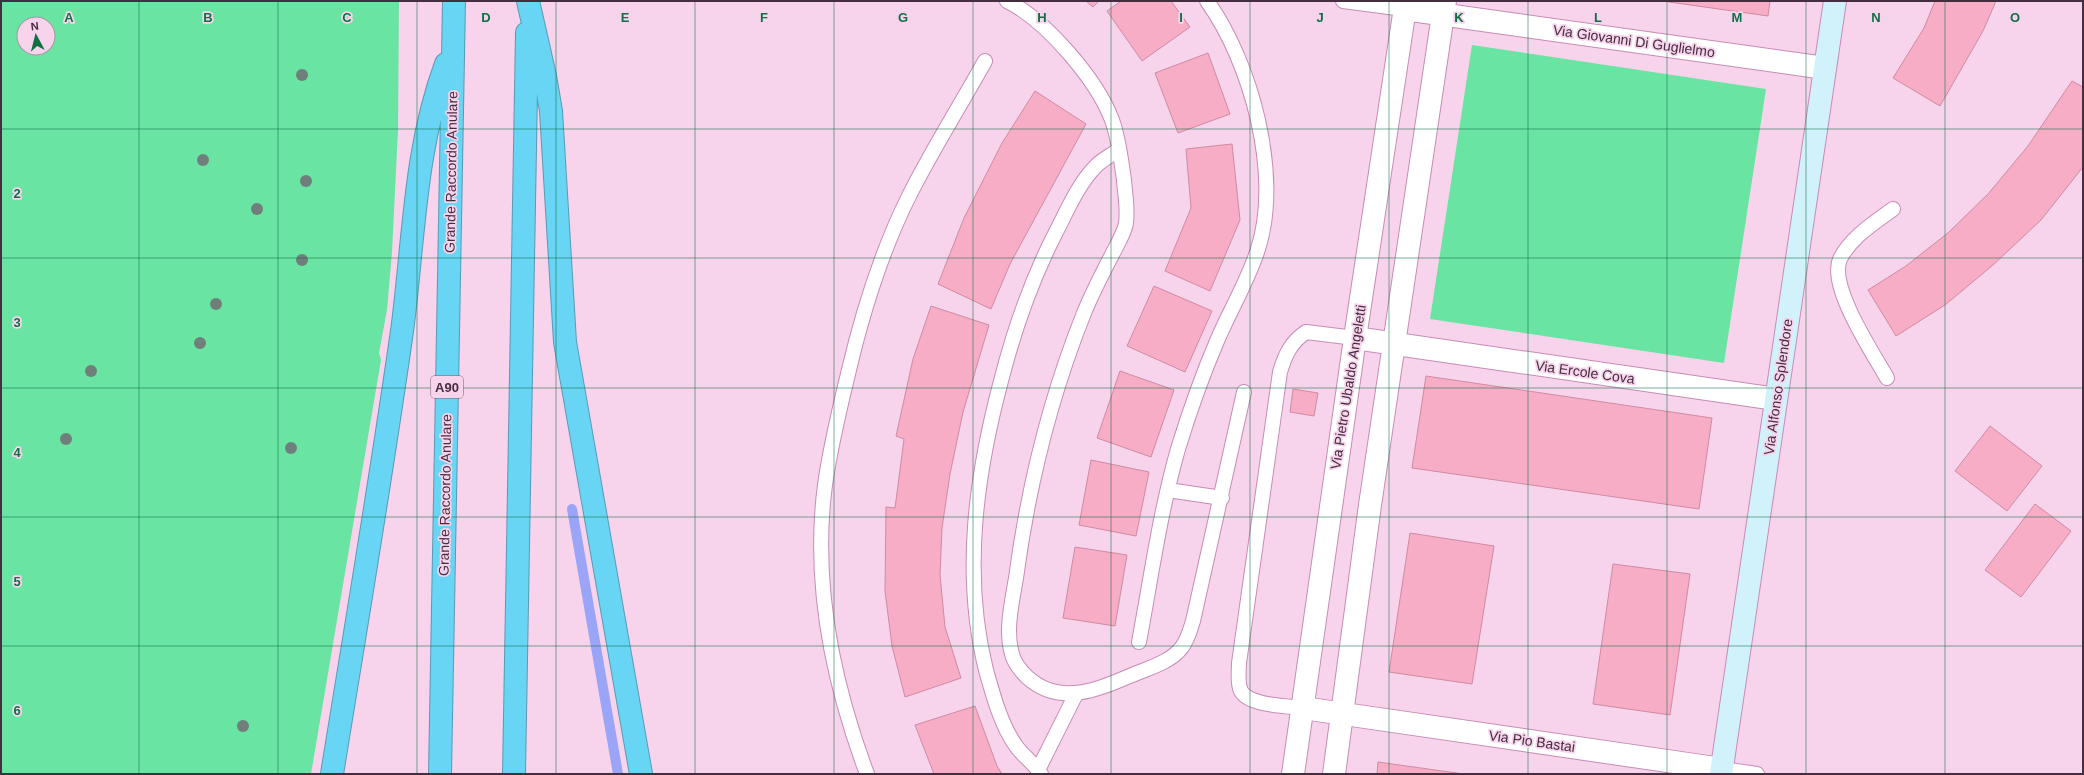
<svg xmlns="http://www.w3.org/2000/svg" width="2084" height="775" font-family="Helvetica,sans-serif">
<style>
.green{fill:#69e4a3;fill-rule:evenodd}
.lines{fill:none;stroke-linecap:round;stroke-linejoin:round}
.stream{stroke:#9ba5f8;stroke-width:10}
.building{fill:#f6adc5;stroke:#cf8ba2}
.lane-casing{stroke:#c68cb5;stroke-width:16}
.street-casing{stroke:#c68cb5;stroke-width:24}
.secondary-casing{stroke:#c68cb5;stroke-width:24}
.highway-casing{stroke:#5b9ab4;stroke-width:24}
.lane{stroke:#fff;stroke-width:14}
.street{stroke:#fff;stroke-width:22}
.secondary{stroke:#d1f2fb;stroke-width:22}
.highway{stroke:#67d5f3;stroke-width:22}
.tree{fill:#707e7c}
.grid{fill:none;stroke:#107045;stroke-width:1;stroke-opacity:0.55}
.labels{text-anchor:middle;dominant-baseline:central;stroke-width:3.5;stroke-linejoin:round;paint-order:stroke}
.shield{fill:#f8d3ec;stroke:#7a5f72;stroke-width:1}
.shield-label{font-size:13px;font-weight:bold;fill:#442d3e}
.street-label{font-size:14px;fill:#442d3e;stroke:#f8d3ec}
.grid-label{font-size:13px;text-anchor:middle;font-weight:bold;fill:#107045;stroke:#f8d3ec;stroke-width:3.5;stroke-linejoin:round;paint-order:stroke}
</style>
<rect width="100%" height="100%" fill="#f8d3ec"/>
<!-- green -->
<path class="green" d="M1 1H399L398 130 392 252 387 310 379 353 381 360 311 774H1ZM24 24H48V48H24Z
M1472 45 1766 89 1724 363 1430 319Z"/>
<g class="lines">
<!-- stream -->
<path class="stream" d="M572 509 618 774"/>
</g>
<!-- building -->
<path class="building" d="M1086 1H1099L1093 7Z
M1121 1H1171L1190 27 1142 61 1107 11Z
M1662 1H1770L1768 16Z
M1935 1H1996L1983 31 1940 106 1893 78 1924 28Z
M1208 53 1230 114 1178 133 1155 73Z
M2072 81 2083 87V167L2041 220 1993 265 1945 305 1896 336 1868 290 1906 266 1949 232 1988 194 2028 146Z
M1035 91 1086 124 1010 264 991 309 938 284 964 218 1002 143Z
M1232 144 1240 220 1210 291 1165 271 1191 208 1186 149Z
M1154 286 1212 311 1185 372 1127 346Z
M931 306 989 325 963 412 950 474 942 528 940 575 945 627 961 678 905 697 892 646 885 591 886 507 895 508 904 439 896 436 913 359Z
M1120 371 1174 390 1151 457 1097 438Z
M1426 376 1712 418 1699 509 1412 468Z
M1293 389 1318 393 1314 416 1290 412Z
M1990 426 2042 466 2007 511 1955 471Z
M1091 460 1149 472 1136 536 1079 525Z
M2035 504 2071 531 2021 597 1985 570Z
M1410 533 1494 546 1472 684 1389 672Z
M1075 547 1127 555 1115 626 1063 618Z
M1613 564 1690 574 1670 715 1593 704Z
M975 706 997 766 1002 774H934L915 725Z
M1378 762 1464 774H1377Z"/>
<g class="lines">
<!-- lane casing -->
<g class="lane-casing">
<path id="lane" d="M1007 1C1046 20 1097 80 1112 120 1119 139 1121 160 1124 180 1125 194 1128 209 1126 223 1125 231 1119 241 1115 249 1104 270 1093 291 1084 313 1050 398 1028 488 1016 578 1012 602 1005 631 1012 654 1014 663 1021 671 1027 677 1061 708 1101 688 1137 673 1152 667 1172 661 1182 647 1188 639 1190 630 1193 621L1244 392
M1343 1 1404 9
M1887 378C1873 353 1828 286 1840 259 1851 237 1874 223 1893 209
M1168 490 1222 498
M1139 642C1151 578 1160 512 1178 449 1189 413 1202 376 1217 341 1230 310 1248 281 1258 249 1282 175 1251 62 1207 1
M1303 708C1288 706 1249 706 1241 691 1237 683 1239 672 1239 663L1280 372C1285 355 1291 342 1306 332L1355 338
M1722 769 1757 774
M1038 770 1076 694
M867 774C833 683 812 583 825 485 830 448 839 411 848 374 862 314 881 252 909 196 932 150 960 106 985 61
M1041 774C1034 763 1023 756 1016 746 1001 725 993 695 986 670 962 574 976 475 1001 381 1014 330 1031 281 1055 234 1067 211 1077 186 1095 167 1101 160 1112 155 1119 149"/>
</g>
<!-- street casing -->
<g class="street-casing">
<path id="street" d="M1404 9 1825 68
M1355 338 1776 399
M1303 708 1722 769
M1293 774 1355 338 1406 1
M1334 774 1370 505 1445 1"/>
</g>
<!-- secondary casing -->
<g class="secondary-casing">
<path id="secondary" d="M1721 774 1835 1"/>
</g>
<!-- highway casing -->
<g class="highway-casing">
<path id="highway" d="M528 1 545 76 551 111 565 342 641 774
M332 774C356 626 381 479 402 331 414 241 414 150 446 64
M440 774 454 1
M514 774 527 33"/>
</g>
<!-- lane -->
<use href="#lane" class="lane"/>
<!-- street -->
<use href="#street" class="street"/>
<!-- secondary -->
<use href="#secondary" class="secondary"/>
<!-- highway -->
<use href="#highway" class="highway"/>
</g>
<!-- trees -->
<g class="tree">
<circle cx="302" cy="75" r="6"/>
<circle cx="203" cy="160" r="6"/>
<circle cx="306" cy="181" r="6"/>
<circle cx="257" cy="209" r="6"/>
<circle cx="302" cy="260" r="6"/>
<circle cx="216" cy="304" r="6"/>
<circle cx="200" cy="343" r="6"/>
<circle cx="91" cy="371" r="6"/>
<circle cx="66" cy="439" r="6"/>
<circle cx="291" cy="448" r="6"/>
<circle cx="243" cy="726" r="6"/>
</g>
<!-- grid -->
<path class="grid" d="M139 1V774M278 1V774M417 1V774M556 1V774M695 1V774M834 1V774M973 1V774M1111 1V774M1250 1V774M1389 1V774M1528 1V774M1667 1V774M1806 1V774M1945 1V774M1 129H2083M1 258H2083M1 388H2083M1 517H2083M1 646H2083"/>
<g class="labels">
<!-- shield labels -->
<rect class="shield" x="431" y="376" width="32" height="22" rx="3"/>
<g class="shield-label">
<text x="447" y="387">A90</text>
</g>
<!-- street labels -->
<g class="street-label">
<text transform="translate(1634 41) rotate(8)">Via Giovanni Di Guglielmo</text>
<text transform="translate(451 172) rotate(-89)">Grande Raccordo Anulare</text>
<text transform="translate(1585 372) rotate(8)">Via Ercole Cova</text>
<text transform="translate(1348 387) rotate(-81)">Via Pietro Ubaldo Angeletti</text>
<text transform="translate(1778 387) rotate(-82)">Via Alfonso Splendore</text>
<text transform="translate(445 495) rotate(-89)">Grande Raccordo Anulare</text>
<text transform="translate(1532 741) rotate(8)">Via Pio Bastai</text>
</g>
</g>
<g class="grid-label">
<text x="69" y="22">A</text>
<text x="208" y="22">B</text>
<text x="347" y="22">C</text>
<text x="486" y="22">D</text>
<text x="625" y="22">E</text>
<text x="764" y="22">F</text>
<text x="903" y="22">G</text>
<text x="1042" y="22">H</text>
<text x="1181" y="22">I</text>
<text x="1320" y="22">J</text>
<text x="1459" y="22">K</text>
<text x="1598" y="22">L</text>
<text x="1737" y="22">M</text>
<text x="1876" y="22">N</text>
<text x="2015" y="22">O</text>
<text x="17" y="198">2</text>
<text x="17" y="327">3</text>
<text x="17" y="457">4</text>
<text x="17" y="586">5</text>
<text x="17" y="715">6</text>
</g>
<!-- border -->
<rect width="2084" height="775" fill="none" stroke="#442d3e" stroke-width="4"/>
<!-- north arrow -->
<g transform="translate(36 36) rotate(353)"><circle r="19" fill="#f8d3ec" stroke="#b091a6"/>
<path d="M0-3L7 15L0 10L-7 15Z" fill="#107045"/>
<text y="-6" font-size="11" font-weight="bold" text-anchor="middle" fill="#442d3e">N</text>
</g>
</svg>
